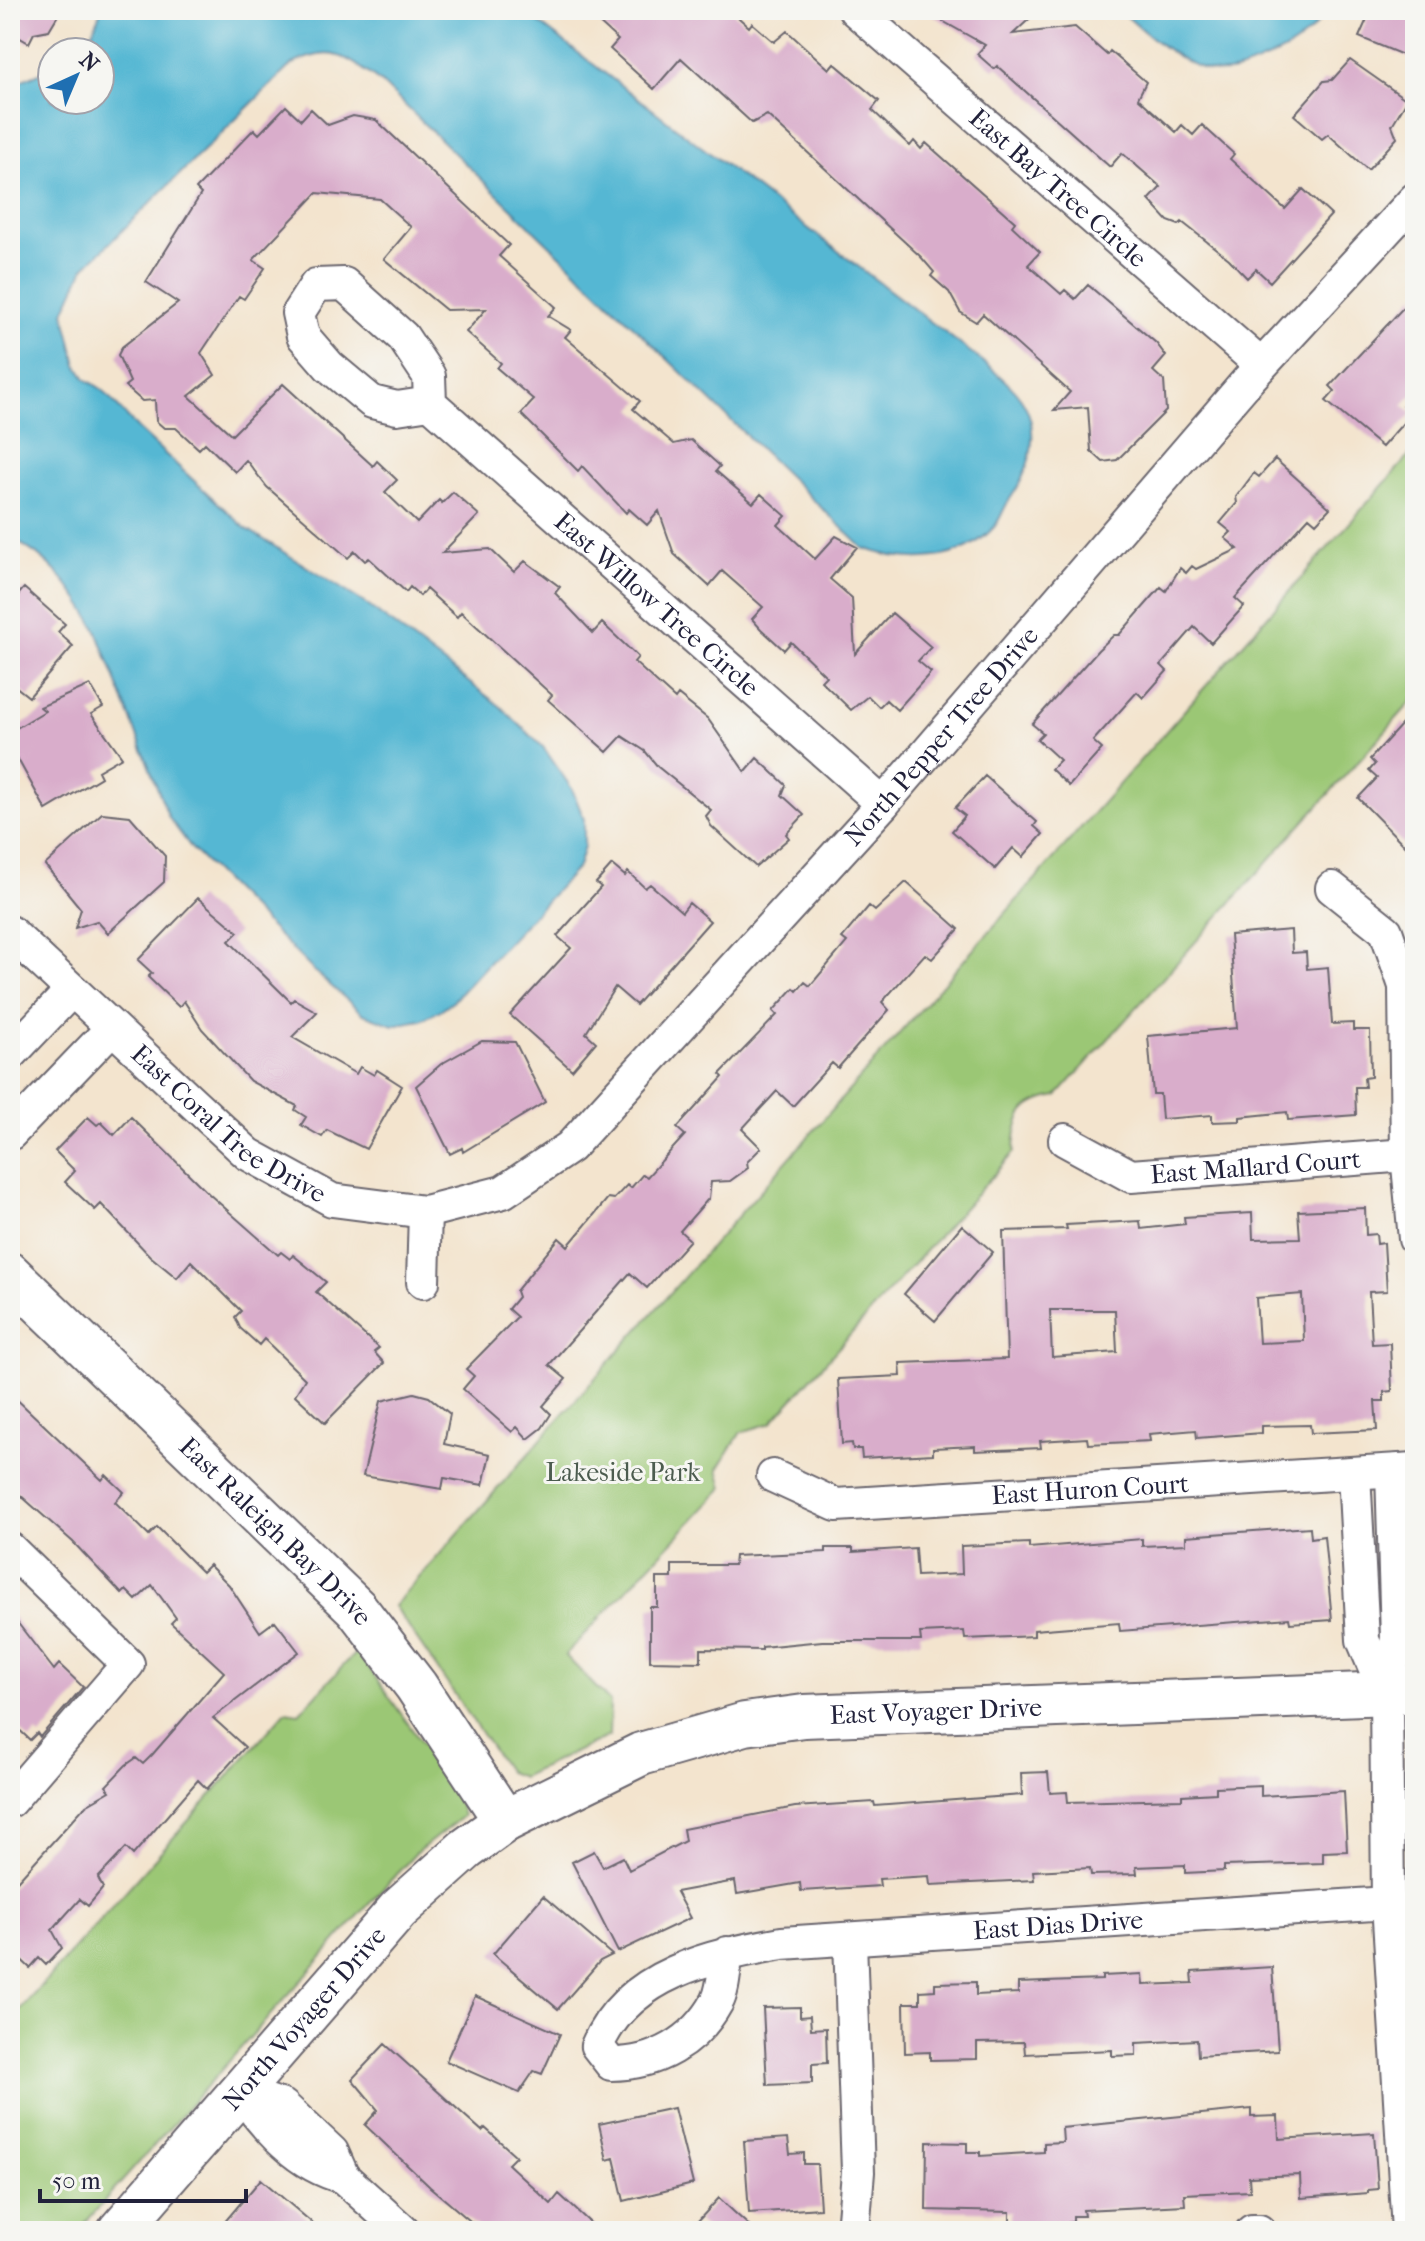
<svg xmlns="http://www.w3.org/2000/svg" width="1425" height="2241" font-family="'IM FELL French Canon',serif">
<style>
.green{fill:#9bc775;stroke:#5e7458;stroke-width:2}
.water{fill:#55b7d3;stroke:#3c6c87;stroke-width:2}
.building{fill:#d9adcb;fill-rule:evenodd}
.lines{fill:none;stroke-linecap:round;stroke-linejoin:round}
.minor-casing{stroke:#6b666e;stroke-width:36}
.tertiary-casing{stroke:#6b666e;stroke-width:46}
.minor{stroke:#fff;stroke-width:32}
.tertiary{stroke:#fff;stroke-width:42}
.labels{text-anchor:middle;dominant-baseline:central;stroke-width:6;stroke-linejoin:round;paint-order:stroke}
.street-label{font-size:26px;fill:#22223b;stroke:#f6f6f2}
.park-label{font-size:26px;fill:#4c5c4f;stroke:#f6f6f2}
</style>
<rect width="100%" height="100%" fill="#f6f6f2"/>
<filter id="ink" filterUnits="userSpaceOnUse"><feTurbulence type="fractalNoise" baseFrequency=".0125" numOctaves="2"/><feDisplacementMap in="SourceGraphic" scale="16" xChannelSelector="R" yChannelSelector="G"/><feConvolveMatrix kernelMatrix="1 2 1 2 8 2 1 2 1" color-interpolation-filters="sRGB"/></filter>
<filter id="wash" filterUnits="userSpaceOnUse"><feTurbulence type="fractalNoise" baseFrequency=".006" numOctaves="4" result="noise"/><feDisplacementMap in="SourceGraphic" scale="32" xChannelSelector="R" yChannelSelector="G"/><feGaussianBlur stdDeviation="1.8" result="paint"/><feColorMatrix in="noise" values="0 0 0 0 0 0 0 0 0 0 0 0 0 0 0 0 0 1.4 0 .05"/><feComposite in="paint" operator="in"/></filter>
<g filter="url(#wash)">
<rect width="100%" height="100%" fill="#f3e4ce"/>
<!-- green -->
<path class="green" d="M1415 449V698L1057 1096C1022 1102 1015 1118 1014 1152L771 1423 741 1432 718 1469 723 1488 565 1655 610 1702 609 1736 522 1777 508 1772 394 1606Z
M357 1651 456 1792 463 1816 416 1853 377 1895 78 2231H10V2021L286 1711 299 1713Z"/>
<!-- water -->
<path class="water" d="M101 10H522L973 354C992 370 1019 388 1028 412 1039 442 1027 475 1010 499 1004 507 1001 518 995 526 962 564 907 564 863 548L384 85C349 59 334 42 291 65L84 268 64 312 77 365 86 379 103 390 138 429 244 527 366 604 500 706 543 747 572 789 584 819V846L578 867 453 1001 439 1011 421 1020 393 1025 363 1014 314 971 193 850 169 818 96 629C76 591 50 557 10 538V85L52 68V100H100V52H78L93 31Z
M1120 10H1326C1315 31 1293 48 1271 57 1254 64 1237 74 1218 72 1187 70 1142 31 1120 10Z"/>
<g id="blocks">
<!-- building -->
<path class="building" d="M10 10H61L49 30 34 33 29 43 10 32Z
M585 10H730L749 27 752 23 774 42 787 31 829 69 834 63 879 101 872 110 910 146 914 141 921 149 926 143 1015 222 1012 226 1040 252 1028 265 1061 294 1065 290 1075 299 1088 285 1156 343 1166 356 1153 371 1164 381 1166 411 1117 460 1103 462 1091 451 1088 407 1054 410 1070 392 983 314 976 322 960 312 949 292 931 276 934 272 921 257 767 115 752 123 681 58 654 89 610 49 618 40Z
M923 10H1039L1013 34 1075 27 1107 55 1110 51 1146 82 1138 98 1176 132 1182 125 1193 135 1202 125 1234 154 1230 159 1285 209 1303 189 1331 215 1270 282 1256 269 1247 278 1229 259 1182 222 1179 225 1168 221 1149 200 1161 187 1122 153 1110 167 997 66 994 69 977 54 985 45Z
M1371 10H1415V60L1359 37Z
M1350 60 1407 100 1392 125 1397 138 1368 170 1328 134 1322 139 1294 115 1324 81 1332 80Z
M286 106 301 120 311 109 328 125 353 116 376 120 509 245 499 256 556 307 548 316 571 330 565 337 640 401 633 409 674 444 691 440 720 466 716 471 753 503 761 494 786 516 778 525 815 559 836 536 857 547 830 579 852 598 855 654 892 613 931 647 918 661 931 672 897 710 886 700 879 707 868 696 851 710 821 681 826 676 791 642 784 650 761 629 752 619 763 607 722 571 709 586 674 554 659 511 647 525 629 509 626 513 582 466 578 471 521 414 534 400 497 368 501 363 466 332 486 309 446 310 384 259 411 227 380 199 317 193 253 260 265 268 244 299 239 296 201 353 215 375 189 396 232 435 283 384 373 466 377 461 397 480 385 492 417 523 439 500 442 503 453 492 479 515 442 553 490 549 514 572 525 561 560 587 555 593 593 633 602 623 638 657 634 662 675 699 678 695 708 719 745 772 757 758 786 785 782 795 804 815 786 834 789 838 756 867 711 826 706 816 711 810 658 767 645 751 622 736 607 752 548 700 552 695 461 612 457 617 426 589 420 596 410 587 406 592 369 558 365 561 355 551 348 558 267 487 246 460 235 472 205 443 199 449 176 428H164L156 421 155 400 142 401 125 386 130 382 118 355 122 347 178 303 146 282 201 194 196 189 254 129 259 134Z
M1415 295V392L1403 405 1412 413 1382 447 1326 401 1335 391 1330 386Z
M1275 459 1330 508 1316 523 1309 517 1235 598 1244 606 1211 643 1194 627 1161 665 1167 671 1143 698 1137 692 1093 741 1102 749 1069 786 1051 769 1060 760 1037 739 1043 733 1032 724 1098 650 1114 635H1119L1161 587 1166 591 1180 568 1186 573 1192 566 1196 569 1238 549 1225 538 1231 532 1220 523 1237 503 1236 497 1254 473 1259 477Z
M24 588 65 624 58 632 73 646 29 697 10 682V604Z
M90 685 103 707 91 714 122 757 98 771 101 777 46 810 10 745V732L45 711 40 707Z
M1403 723 1415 735V856L1358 798 1377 778 1369 771 1375 764 1370 759Z
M985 776 1037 822 1034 826 1043 834 1023 857 1013 848 995 869 952 831 965 816 955 808Z
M102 813 130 816 165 856 164 882 108 933 97 921 75 928 81 909 45 865Z
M612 865 625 876 628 872 645 888 650 884 682 912 689 903 710 921 636 1005 615 987 586 1033 596 1042 572 1070 510 1015 571 948 557 936 601 887 596 883Z
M906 882 959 929 932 959 925 954 882 1002 889 1010 838 1068 832 1063 793 1106 777 1091 742 1129 761 1148 747 1162 748 1168 730 1181 711 1182 709 1198 680 1231 690 1240 647 1288 630 1273 549 1365 566 1379 543 1406 551 1414 542 1428 528 1439 517 1427 512 1432 463 1389 474 1376 466 1369 517 1317 508 1309 518 1297 516 1291 559 1238 568 1246 608 1198 614 1199 627 1185 631 1188 643 1174 647 1177 685 1135 677 1128 723 1077 720 1074 777 1015 773 1011 794 988 797 991 805 982 810 986 847 942 842 938 869 906 875 911Z
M198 898 238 932 229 941 291 1002 294 999 317 1012 292 1037 356 1074 360 1067 374 1075 377 1070 402 1086 366 1149 327 1130 322 1137 301 1125 306 1117 295 1110 297 1106 250 1081 202 1029 184 1001 179 1007 148 977 152 973 138 960Z
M1291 930 1292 953 1306 952 1307 969 1328 967 1332 1024 1353 1023V1030H1370L1371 1077 1364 1078 1365 1087H1355L1356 1115 1288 1120 1287 1112 1240 1117V1121L1212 1122V1115L1162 1119 1160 1094H1153L1148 1036 1237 1028 1230 935Z
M482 1041 515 1042 545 1102 463 1152 462 1148 450 1154 416 1086 441 1064Z
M88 1117 97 1125 101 1122 114 1135 131 1117 209 1194 278 1255 281 1252 290 1259 293 1255 326 1282 316 1292 379 1348 374 1352 384 1363 325 1423 295 1395 305 1379 264 1339 259 1345 240 1328 235 1317 241 1311 191 1261 177 1278 150 1256 101 1204 95 1210 65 1182 75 1171 55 1151Z
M1365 1208 1366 1235 1376 1234 1377 1244 1384 1243 1387 1291 1369 1292 1372 1344 1390 1343 1392 1391 1384 1392V1401H1375L1377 1430 1311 1433 1310 1425 1262 1426V1433L1197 1438 1196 1430 1149 1434 1150 1441 1088 1444 1087 1438 1040 1441 1041 1448 975 1451V1446L933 1448V1454L862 1458 861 1449H853L852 1443 842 1444 838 1379 901 1376 900 1363 1007 1359 1003 1231 1067 1229 1066 1225 1140 1221 1141 1229 1185 1224 1184 1217 1252 1213 1253 1239 1300 1238 1298 1211ZM1302 1294 1304 1341 1259 1343 1256 1298ZM1050 1310H1115L1117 1352 1052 1357Z
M962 1225 993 1252 935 1321 904 1294Z
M10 1393 102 1480 106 1475 124 1492 115 1502 149 1535 157 1527 202 1572 209 1565 229 1585 260 1632 275 1621 299 1652 213 1718 245 1747 207 1789 198 1780 133 1855 126 1848 98 1878 103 1888 88 1906 80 1899 52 1930 62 1948 46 1965 39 1958 30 1968 10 1949V1889L86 1805 110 1791 106 1786 126 1765 136 1758 143 1764 152 1755 224 1672 171 1623 176 1618 152 1585 136 1600 126 1590 122 1594 73 1542 10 1486Z
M414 1393 429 1397 450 1414 444 1444 490 1454 483 1485 444 1478 442 1489 363 1476 381 1401Z
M1310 1527 1311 1538 1324 1536 1332 1620 1290 1623 1289 1618 1120 1631 1119 1623 1034 1630V1636L965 1639 964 1631 920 1633 921 1641H822L762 1647V1650L701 1649V1662L650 1661V1607H657V1578H672V1565H734L735 1556 826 1552V1548H853V1552L915 1548 917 1576 962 1574 961 1546 1029 1543V1548L1142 1539V1546L1186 1544V1536Z
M10 1613 54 1670 59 1664 83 1687 40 1737 37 1733 30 1740 10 1721Z
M1048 1772 1050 1793 1067 1792 1068 1802 1182 1799V1795L1216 1793V1787L1261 1785V1796L1344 1791 1347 1851 1323 1852V1863L1224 1866V1871L1185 1873V1865L1136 1867 1137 1874 1091 1875 1090 1868 1033 1871 1034 1880 930 1885 929 1876 879 1879 880 1886 801 1891 800 1883 737 1894 735 1881 676 1892 690 1918 618 1952 572 1862 594 1851 603 1867 623 1857 629 1870 685 1841 683 1829 795 1807 874 1802 875 1806 1022 1795 1021 1773Z
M543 1896 612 1955 600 1961 558 2009 493 1954Z
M1272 1967 1278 2051 1198 2056 1197 2040 1136 2043V2055L1112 2056V2050L1025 2054 1024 2042 977 2043V2059L930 2060V2052L905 2053 904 2003H920V1991L935 1990V1983L976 1982V1995L1018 1993V1983L1102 1980V1976L1142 1974 1143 1985 1193 1983 1192 1972Z
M475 1996 560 2034 542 2074 534 2071 519 2093 446 2061Z
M800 2007V2017L810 2016 811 2029 826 2028 827 2063 812 2064V2083L767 2085 763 2008Z
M385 2044 482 2131 485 2128 516 2156 508 2164 551 2204 559 2194 599 2231H482L430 2187 365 2125 378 2110 352 2079Z
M674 2108 693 2184 624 2201 614 2158 607 2160 599 2124Z
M1251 2109V2117L1278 2116 1279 2139 1374 2133 1378 2189 1368 2190V2193L1301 2198 1300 2175 1249 2177 1250 2191 1184 2194 1185 2205 1083 2210 1084 2216H1073V2222L1049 2226 1010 2228V2212L926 2210 927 2142 967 2143V2152H980V2156L1044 2152V2143L1063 2142 1062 2128Z
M788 2138 790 2154 804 2153V2164H817L820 2208 749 2213 744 2141Z
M261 2179 290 2204 322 2231H217Z
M719 2198 734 2212 755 2231H709L698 2221Z"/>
</g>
</g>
<g filter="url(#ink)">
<use href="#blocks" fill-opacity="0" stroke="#6b666e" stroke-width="2"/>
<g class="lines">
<!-- minor casing -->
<g class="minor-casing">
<g id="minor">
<path id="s1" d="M855 10 1261 365"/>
<path id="s2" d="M430 403 397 408 372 402 329 366 303 336 298 313 316 285 344 284 403 337 429 376 430 403 883 804"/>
<path d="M1332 888 1386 931 1405 986 1407 1155 1415 1239"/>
<path id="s3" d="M10 932 248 1154 332 1200 425 1212 503 1192 570 1147 883 804 1249 379 1415 199"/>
<path d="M10 1055 72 990"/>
<path d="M10 1134 112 1028"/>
<path id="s4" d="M1065 1140 1131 1176 1407 1155"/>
<path d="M423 1282 425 1212"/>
<path d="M1392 1471 1397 1639 1386 1694 1388 1903 1408 2231"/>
<path d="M1354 1473 1363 1640 1386 1694"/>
<path id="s5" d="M773 1476 836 1505 1415 1469"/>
<path d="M10 1549 128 1664 10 1801"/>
<path d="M850 1940 858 2172 853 2231"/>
<path id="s6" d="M727 1953C724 1968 724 1989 717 2002 695 2042 656 2064 611 2064L597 2046C628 1973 711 1956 782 1943L1388 1903"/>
<path d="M240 2092 283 2106 332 2152 343 2177 403 2231"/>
<path d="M240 2092C268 2130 297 2165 343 2177"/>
<path d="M1252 2231H1259"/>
</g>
</g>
<!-- tertiary casing -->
<g class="tertiary-casing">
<g id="tertiary">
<path id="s7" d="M10 1274 356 1608 416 1686 505 1821"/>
<path id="s8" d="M119 2231 398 1910 466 1849 505 1821 641 1754 745 1724 804 1716 1415 1692"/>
</g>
</g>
<!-- minor -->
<use href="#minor" class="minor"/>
<!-- tertiary -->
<use href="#tertiary" class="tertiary"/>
</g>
</g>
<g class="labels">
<!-- street labels -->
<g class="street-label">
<text stroke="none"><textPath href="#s1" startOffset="270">East Bay Tree Circle</textPath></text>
<text stroke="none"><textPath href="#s2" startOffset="696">East Willow Tree Circle</textPath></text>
<text stroke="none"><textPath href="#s3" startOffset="1230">North Pepper Tree Drive</textPath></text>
<text stroke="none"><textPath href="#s3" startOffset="292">East Coral Tree Drive</textPath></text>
<text stroke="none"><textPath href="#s4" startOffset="200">East Mallard Court</textPath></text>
<text stroke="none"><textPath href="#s5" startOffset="324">East Huron Court</textPath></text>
<text stroke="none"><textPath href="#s7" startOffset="370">East Raleigh Bay Drive</textPath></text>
<text stroke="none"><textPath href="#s8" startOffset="1016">East Voyager Drive</textPath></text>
<text stroke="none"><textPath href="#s6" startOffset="700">East Dias Drive</textPath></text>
<text stroke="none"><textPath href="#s8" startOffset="282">North Voyager Drive</textPath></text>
</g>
<!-- park labels -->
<g class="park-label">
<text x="623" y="1472">Lakeside Park</text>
</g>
</g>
<!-- margin -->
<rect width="1425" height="2241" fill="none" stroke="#f6f6f2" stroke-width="40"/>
<!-- north arrow -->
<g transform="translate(76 76) rotate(44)"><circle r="38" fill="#f6f6f2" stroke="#a1a1a9" stroke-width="2"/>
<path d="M0-6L14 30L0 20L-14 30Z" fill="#1f6fb2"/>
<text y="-12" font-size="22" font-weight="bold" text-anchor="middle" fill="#22223b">N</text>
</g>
<!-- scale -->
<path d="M40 2189v12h206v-12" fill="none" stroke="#22223b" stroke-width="4"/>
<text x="52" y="2189" font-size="24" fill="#22223b" stroke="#f6f6f2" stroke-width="6" paint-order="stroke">50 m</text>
</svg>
